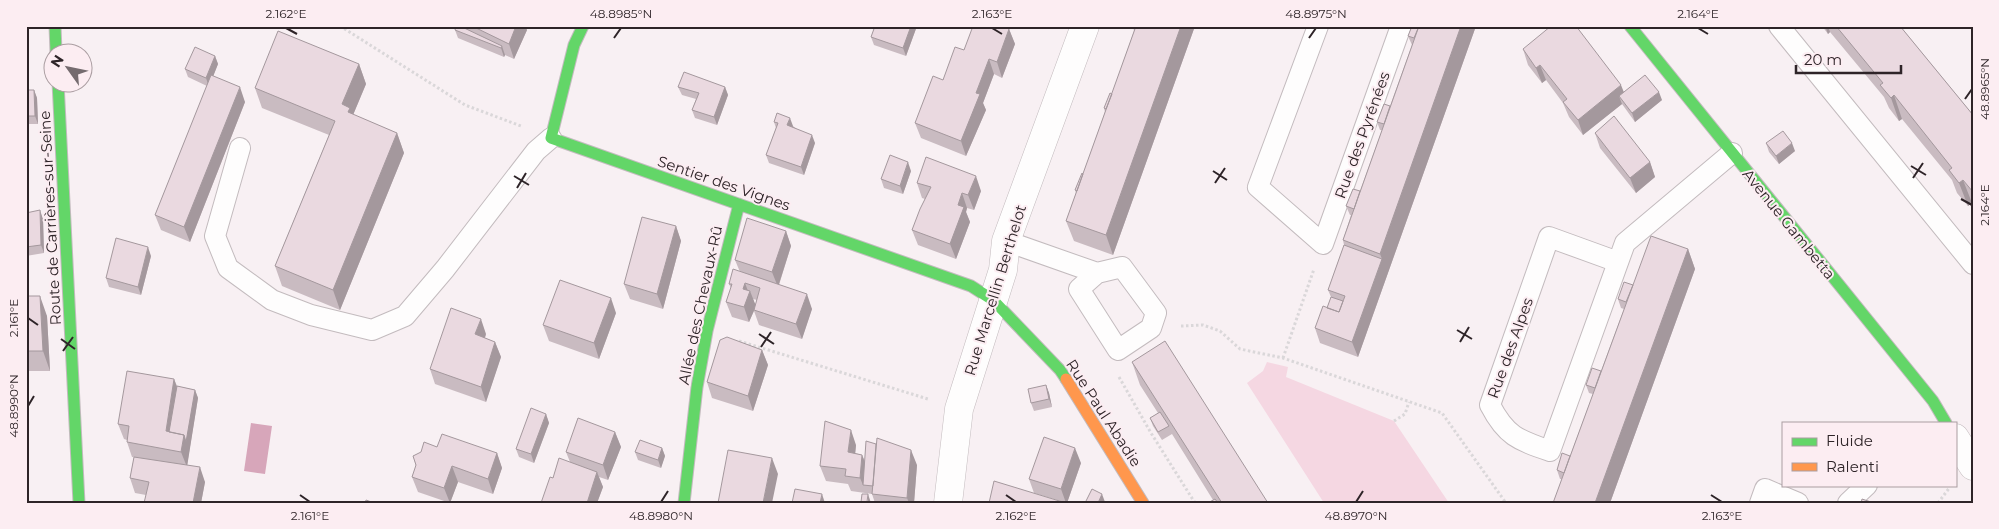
<svg xmlns="http://www.w3.org/2000/svg" width="1999" height="529" font-family="Montserrat,sans-serif">
<style>
.green{fill:#f5d7e2}
.water{fill:#d7a6ba}
.lines{fill:none;stroke-linecap:round;stroke-linejoin:round}
.lane-casing{stroke:#c3bbbe;stroke-width:22}
.street-casing{stroke:#c3bbbe;stroke-width:29}
.fast-casing{stroke:#c3bbbe;stroke-width:13}
.slow-casing{stroke:#c3bbbe;stroke-width:13}
.path{stroke:#dad7d9;stroke-width:3;stroke-dasharray:2.5 2.5;stroke-linecap:butt}
.lane{stroke:#fefdfd;stroke-width:20}
.street{stroke:#fefdfd;stroke-width:28}
.fast{stroke:#63d668;stroke-width:11}
.slow{stroke:#ff974d;stroke-width:11}
.wall{fill:#c9bbc1;fill-rule:evenodd}
.shaded-wall{fill:#a4989d}
.building{fill:#ead9e0;stroke:#a4989d}
.ticks{fill:none;stroke:#2e2428;stroke-width:2}
.labels{text-anchor:middle;dominant-baseline:central;stroke-width:4;stroke-linejoin:round;paint-order:stroke}
.street-label{font-size:15px;fill:#2e2428;stroke:#fcedf2}
.neatline{fill:none;stroke:#2e2428;stroke-width:2}
.ticks-label{font-size:12px;text-anchor:middle;fill:#2e2428}
</style>
<rect width="100%" height="100%" fill="#f8f0f3"/>
<!-- green -->
<path class="green" d="M1267 362 1288 367 1286 377 1394 421 1449 503H1324L1247 383 1263 371Z"/>
<!-- water -->
<path class="water" d="M251 423 272 426 265 474 244 471Z"/>
<g class="lines">
<!-- lane casing -->
<g class="lane-casing">
<path id="lane" d="M1318 26 1258 187 1323 244 1401 26
M1779 26 1973 264
M240 148 215 236 228 268 272 300 311 315 372 330 405 316 445 269 536 151 551 138
M1006 241 1097 273 1122 267 1156 313 1151 328 1118 350 1079 289 1097 273
M1618 262 1549 237 1490 405C1506 436 1518 440 1550 451L1625 243 1732 153
M1760 503 1765 489 1798 503
M1848 503 1867 485"/>
</g>
<!-- street casing -->
<g class="street-casing">
<path id="street" d="M1955 438 1973 466
M948 503 959 409 1003 270 1006 241 1085 26"/>
</g>
<!-- fast casing -->
<g class="fast-casing">
<path id="fast" d="M55 26 56 52
M583 26 574 45 551 138 971 286 993 300 1060 370 1066 379
M1630 26 1933 401 1946 423
M58 82 79 503
M684 503 697 387 707 331 739 204"/>
</g>
<!-- slow casing -->
<g class="slow-casing">
<path id="slow" d="M1066 379 1143 503"/>
</g>
<!-- path -->
<path class="path" d="M340 26 465 105 521 126
M1181 326 1203 325 1220 331 1240 349 1283 358 1442 413 1506 503
M739 341 928 399
M1283 358 1314 269
M1119 377 1151 433 1195 503
M1394 421 1405 414 1409 402
M1938 503 1950 487"/>
<!-- lane -->
<use href="#lane" class="lane"/>
<!-- street -->
<use href="#street" class="street"/>
<!-- fast -->
<use href="#fast" class="fast"/>
<!-- slow -->
<use href="#slow" class="slow"/>
</g>
<!-- wall -->
<path class="wall" d="M456 26H525L527 30 514 59 505 55 504 57 458 38 455 30Z
M875 26H917L906 56 874 45 871 37Z
M1133 26H1195L1113 255 1074 241 1066 221 1076 193 1075 190 1083 174 1105 112 1104 108 1112 94 1134 31Z
M1476 26 1358 357 1320 343 1315 328 1327 308 1331 297 1328 290 1344 245 1343 240 1351 215H1350L1346 206 1360 191 1382 130H1380L1377 122 1390 106 1412 45 1408 36Z
M1822 26H1900L1973 115V205L1972 203 1968 206 1957 193 1952 180 1902 119 1899 121 1889 108 1884 97 1830 32 1828 34Z
M1009 29 1015 44 1002 78 994 74 983 103 986 110 966 156 921 138 915 123 943 80 964 50Z
M1523 49 1624 92 1662 100 1635 122 1622 104 1583 135 1569 117 1563 103 1546 80 1542 83 1528 65Z
M215 56 218 64 213 76 245 102 190 242 161 230 155 215 207 86 188 77 185 69Z
M359 64 366 84 353 115 397 133 404 153 340 310 282 286 275 266 329 135 262 108 255 88Z
M678 87H725L728 95 717 125 695 118 692 110 696 99 682 95Z
M26 90H34L37 98 38 124H26Z
M774 122 793 126 815 143 804 175 769 163 766 155 776 128Z
M1595 133 1650 162 1655 177 1636 193 1600 148Z
M1766 143 1795 151 1779 164 1769 152Z
M911 171 903 194 884 188 881 179Z
M917 183 981 191 974 210 967 208 966 212 970 222 956 259 918 245 912 230 925 199 922 198Z
M26 213 43 219 44 253 26 256Z
M676 226 681 241 663 309 630 299 624 284Z
M786 231 791 246 779 285 812 309 802 339 759 325 754 311 749 322 732 317 726 302 731 288 729 284 740 272 735 260ZM753 299 757 300 755 305Z
M1688 249 1695 269 1610 503H1553L1562 479H1560L1557 470 1570 456 1593 394 1589 393 1586 385 1601 371 1624 309 1621 308 1618 299 1633 285Z
M151 256 141 295 109 287 106 278Z
M26 296 47 316 50 371H26Z
M616 313 599 359 549 341 543 325Z
M486 334 485 338 495 342 501 357 486 402 435 384 430 369Z
M762 350 768 365 753 411 712 398 707 382Z
M1132 362 1268 503H1208L1213 500 1172 434 1162 440 1153 426 1150 418 1158 413 1140 385Z
M174 379 177 386 195 390 198 398 187 465 205 482 201 503H144L146 495 135 493 130 478 134 457H132L127 442V440L124 439 118 424Z
M1046 385 1049 393 1052 407 1034 411 1031 403Z
M546 414 549 423 534 463 519 457 516 449Z
M615 432 621 447 608 480 599 477 603 487 597 503H541L553 478 570 462 566 452Z
M856 445 855 453 862 455 865 461 917 465 914 503H875L872 494 851 491 848 484 826 481 820 466Z
M437 447 497 453 502 468 493 494 458 482 450 503 418 492 412 477 416 466 413 456Z
M662 448 665 456 661 468 638 460 635 452Z
M1081 463 1067 503 1034 493 1029 479Z"/>
<!-- shaded-wall -->
<path class="shaded-wall" d="M516 26H525L527 30 514 59 509 44Z
M911 26H917L906 56 903 48Z
M1181 26H1195L1113 255 1106 235Z
M1461 26H1476L1358 357 1352 342 1382 259 1380 254Z
M1825 26H1828L1830 32 1828 34Z
M1009 29 1015 44 1002 78 997 62Z
M502 46 505 55 504 57 501 48Z
M215 56 218 64 209 87 206 78Z
M989 59 994 74 983 103 986 110 966 156 961 141 976 93Z
M359 64 366 84 353 115 357 128 342 104Z
M1540 65 1546 80 1542 83 1536 68Z
M1621 85 1627 100 1619 96 1622 104 1583 135 1578 120Z
M240 87 245 102 190 242 184 227Z
M725 87 728 95 717 125 714 117Z
M34 90 37 98 38 124 35 116Z
M1659 92 1662 100 1635 122 1632 113Z
M1894 95 1902 119 1899 121 1891 98Z
M790 118 793 126 790 133 787 125Z
M397 133 404 153 340 310 333 290Z
M812 135 815 143 804 175 801 167Z
M1792 143 1795 151 1779 164 1776 156Z
M908 162 911 171 903 194 900 186Z
M1650 162 1655 177 1636 193 1630 178Z
M976 176 981 191 974 210 968 195Z
M1963 180 1972 203 1968 206 1959 183Z
M962 193 967 208 966 212 970 222 956 259 950 244 958 205Z
M40 210 43 219 44 253 41 245Z
M676 226 681 241 663 309 657 294Z
M786 231 791 246 778 287 772 272Z
M148 247 151 256 141 295 138 287Z
M1688 249 1695 269 1610 503H1595Z
M745 283 749 294 750 291 756 306 749 322 744 307 743 289Z
M807 294 812 309 802 339 796 324Z
M40 296 47 316 50 371 43 351Z
M611 298 616 313 599 359 594 343Z
M481 319 486 334 481 349 475 334Z
M495 342 501 357 486 402 481 387Z
M762 350 768 365 753 411 748 396Z
M174 379 180 395 172 439 166 431Z
M1046 385 1049 393 1052 407 1049 399Z
M195 390 198 398 187 467 181 452 184 435Z
M546 414 549 423 534 463 531 454Z
M851 430 856 445 854 467 848 452Z
M615 432 621 447 608 480 603 465Z
M662 448 665 456 661 468 658 460Z
M1075 448 1081 463 1067 503H1066L1061 489Z
M911 450 917 465 914 503H909L907 498Z
M497 453 502 468 493 494 488 479Z
M862 455 868 470 863 485 860 478Z
M772 458 778 474 772 503H763Z
M452 466 458 482 450 503 444 488Z
M200 467 205 482 201 503H193Z
M597 472 603 487 597 503H587Z
M822 494 825 503H820Z
M868 494 871 503H868Z
M1102 494 1105 502V503H1098Z"/>
<!-- building -->
<path class="building" d="M456 26H460L502 46 501 48 455 30Z
M472 26H516L509 44Z
M875 26H911L903 48 871 37Z
M973 26H1003L1009 29 997 62 989 59 976 93 980 94 961 141 915 123 933 76 943 80 955 47 964 50Z
M1136 26H1181L1106 235 1066 221Z
M1412 26H1419L1414 38 1408 36Z
M1419 26H1461L1380 254 1343 240Z
M1551 26H1576L1621 85 1578 120 1563 102 1567 99 1540 65 1536 68 1523 49Z
M1836 26H1900L1973 115V192L1963 180 1959 183 1949 170 1952 168 1894 95 1891 98 1880 85 1883 83Z
M278 31 359 64 342 104 350 108 348 112 397 133 333 290 275 266 335 121 255 88Z
M195 47 215 56 206 78 185 69Z
M684 72 725 87 714 117 692 110 699 93 678 87Z
M211 75 240 87 184 227 155 215Z
M1645 75 1659 92 1632 113 1619 96Z
M26 90H34L35 116H26Z
M1110 93 1112 94 1106 109 1104 108Z
M1384 104 1390 106 1384 124 1377 122Z
M777 113 790 118 787 125 812 135 801 167 766 155 778 123 774 122Z
M1614 116 1650 162 1630 178 1595 133Z
M1783 131 1792 143 1776 156 1766 143Z
M890 155 908 162 900 186 881 179Z
M926 157 976 176 968 195 962 193 958 205 964 207 950 244 912 230 920 209 931 187 917 183Z
M1082 173 1083 174 1077 191 1075 190Z
M1353 189 1360 191 1354 209 1346 206Z
M40 210 41 245 26 247V213Z
M642 217 676 226 657 294 624 284Z
M747 218 786 231 772 272 735 260Z
M1651 236 1688 249 1595 503H1553Z
M116 238 148 247 138 287 106 278Z
M1344 245 1382 259 1352 342 1315 328 1323 306 1339 312 1345 296 1328 290Z
M733 269 807 294 796 324 754 310 760 288 745 283 743 289 750 291 744 307 726 302 732 284H729Z
M560 280 611 298 594 343 543 325Z
M1624 282 1633 285 1626 302 1618 299Z
M26 296H40L43 351H26Z
M1331 297 1343 301 1339 312 1327 308Z
M451 308 481 319 475 334 495 342 481 387 430 369Z
M727 337 762 350 748 396 707 382 720 340Z
M1165 341 1268 503H1222L1132 362Z
M1592 368 1601 371 1595 388 1586 385Z
M127 371 174 379 166 431 184 435 181 452 127 442 129 426 118 424Z
M1046 385 1049 399 1031 403 1028 389Z
M177 386 195 390 186 442 184 435 169 432Z
M531 408 546 414 531 454 516 449Z
M1160 412 1169 426 1158 432 1150 418Z
M578 418 615 432 603 465 566 452Z
M825 421 851 430 848 452 862 455 860 478 845 476 846 469 820 466Z
M442 434 497 453 488 479 452 466 444 488 412 477 416 465 413 456 421 452 424 442 437 447Z
M1044 437 1075 448 1061 489 1029 479Z
M877 438 911 450 907 498 872 494Z
M640 440 662 448 658 460 635 452Z
M866 441 876 444 873 486 863 485Z
M728 450 772 458 763 503H718Z
M1562 453 1570 456 1564 473 1557 470Z
M134 457 200 467 193 503H144L149 482 130 478Z
M559 458 597 472 587 503H541L550 477 553 478Z
M994 481 1066 503H989Z
M795 489 822 494 820 503H792Z
M1092 489 1102 494 1098 503H1085Z
M862 494H868L867 502H861Z
M1215 499 1218 503H1208Z
M1862 499 1874 503H1861Z
M366 500 374 503H365Z"/>
<!-- ticks -->
<path class="ticks" d="M286 28 297 34M992 28 1002 34M1698 28 1708 34M614 38 621 28M1309 38 1316 28M1965 99 1972 89M1911 166 1926 175M1213 171 1227 180M514 176 529 185M1913 178 1923 163M1215 183 1225 168M517 188 526 173M1961 199 1972 205M28 318 38 325M1457 330 1472 339M759 334 774 344M61 339 75 349M1460 342 1469 327M761 347 771 332M63 351 73 337M28 406 34 396M300 495 310 502M1006 495 1016 502M1711 495 1722 502M661 502 668 491M1356 502 1363 491"/>
<g class="labels">
<!-- street labels -->
<g class="street-label">
<text transform="translate(1362 135) rotate(-70)">Rue des Pyrénées</text>
<text transform="translate(724 183) rotate(19)">Sentier des Vignes</text>
<text transform="translate(50 218) rotate(-93)">Route de Carrières-sur-Seine</text>
<text transform="translate(1789 224) rotate(51)">Avenue Gambetta</text>
<text transform="translate(995 290) rotate(-73)">Rue Marcellin Berthelot</text>
<text transform="translate(700 305) rotate(-78)">Allée des Chevaux-Rû</text>
<text transform="translate(1510 348) rotate(-70)">Rue des Alpes</text>
<text transform="translate(1104 413) rotate(57)">Rue Paul Abadie</text>
</g>
</g>
<!-- border -->
<rect width="1999" height="529" fill="none" stroke="#fcedf2" stroke-width="55"/>
<!-- legend -->
<rect x="1782" y="422" width="175" height="65" fill="#fcedf2" stroke="#aa9da1"/>
<rect x="1792" y="438" width="25" height="8" fill="#63d668" stroke="#aa9da1"/>
<text x="1826" y="446" font-size="15" fill="#2e2428">Fluide</text>
<rect x="1792" y="463" width="25" height="8" fill="#ff974d" stroke="#aa9da1"/>
<text x="1826" y="472" font-size="15" fill="#2e2428">Ralenti</text>
<!-- north arrow -->
<g transform="translate(68 68) rotate(303)"><circle r="24" fill="#fcedf2" stroke="#aa9da1"/>
<path d="M0-4L9 19L0 12L-9 19Z" fill="#756b6f"/>
<text y="-8" font-size="14" font-weight="bold" text-anchor="middle" fill="#2e2428">N</text>
</g>
<!-- scale -->
<path d="M1796 65v8h105v-8" fill="none" stroke="#2e2428" stroke-width="2.5"/>
<text x="1804" y="65" font-size="15" fill="#2e2428" stroke="#fcedf2" stroke-width="4" paint-order="stroke">20 m</text>
<rect x="28" y="28" width="1944" height="474" class="neatline"/>
<g class="ticks-label">
<text x="286" y="18">2.162°E</text>
<text x="621" y="18">48.8985°N</text>
<text x="992" y="18">2.163°E</text>
<text x="1316" y="18">48.8975°N</text>
<text x="1698" y="18">2.164°E</text>
<text transform="translate(1985 89) rotate(-90)" y="4">48.8965°N</text>
<text transform="translate(1985 205) rotate(-90)" y="4">2.164°E</text>
<text transform="translate(14 318) rotate(-90)" y="4">2.161°E</text>
<text transform="translate(14 406) rotate(-90)" y="4">48.8990°N</text>
<text x="310" y="520">2.161°E</text>
<text x="661" y="520">48.8980°N</text>
<text x="1016" y="520">2.162°E</text>
<text x="1356" y="520">48.8970°N</text>
<text x="1722" y="520">2.163°E</text>
</g>
</svg>
